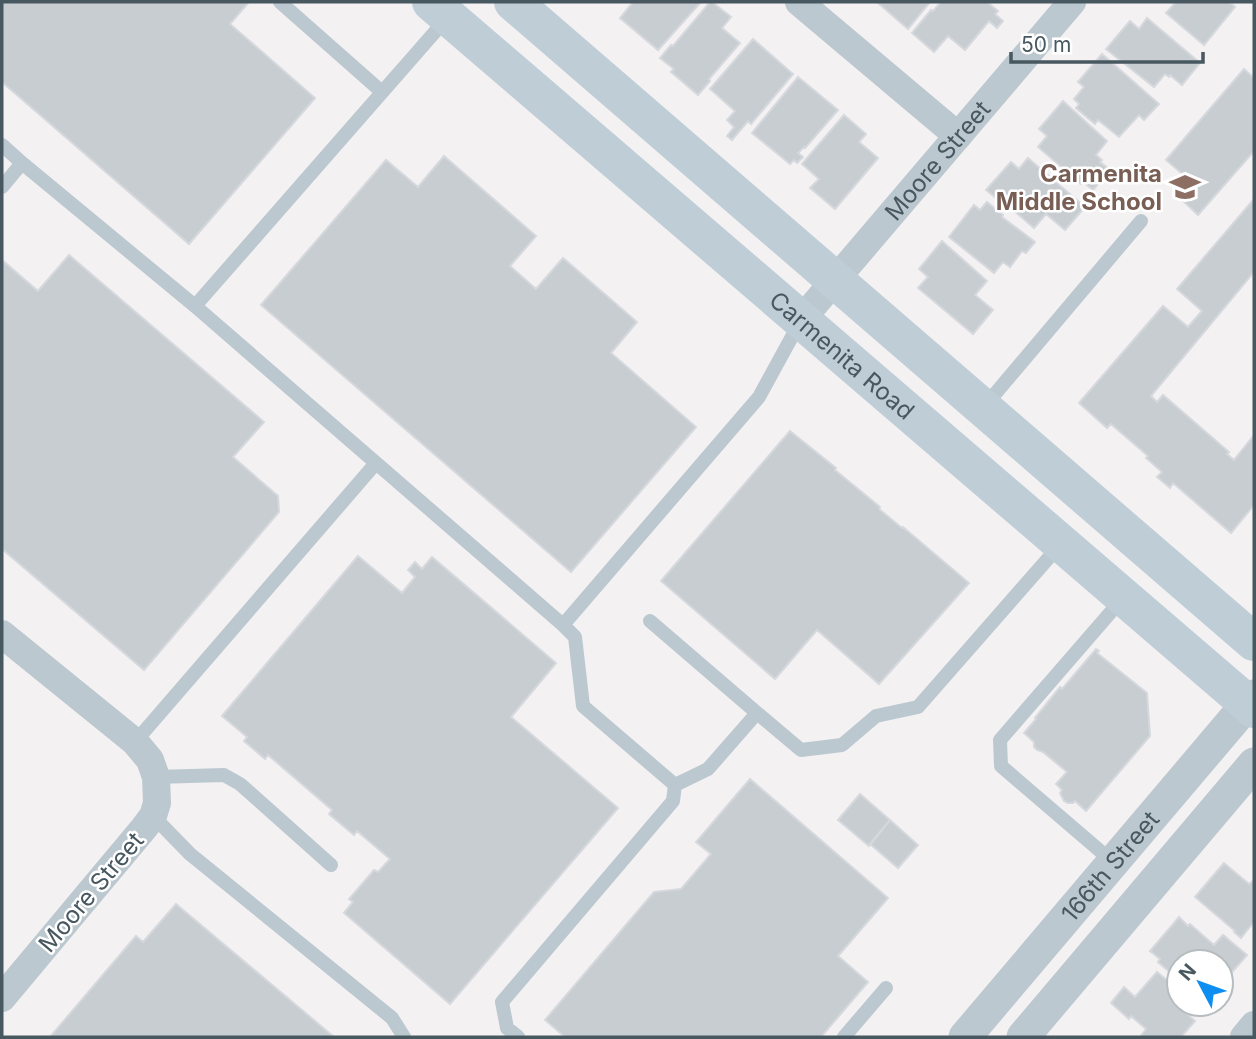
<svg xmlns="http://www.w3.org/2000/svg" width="1256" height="1039" font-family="Inter,sans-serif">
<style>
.building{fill:#c8cdd1;stroke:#d5d8dd;stroke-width:2}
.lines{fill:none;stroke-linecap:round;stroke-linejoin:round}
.service{stroke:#bcc8cf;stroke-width:14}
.minor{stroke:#bcc8cf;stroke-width:28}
.tertiary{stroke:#bcc8cf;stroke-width:33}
.secondary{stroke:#becdd6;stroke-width:38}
.labels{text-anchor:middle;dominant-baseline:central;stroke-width:5;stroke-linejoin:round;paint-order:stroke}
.street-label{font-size:24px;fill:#485860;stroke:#fff}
.education-label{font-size:24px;font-weight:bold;fill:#785e54;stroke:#fff;text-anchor:end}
</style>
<rect width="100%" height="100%" fill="#f4f1f2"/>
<!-- building -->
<path class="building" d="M2 2H249L230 24 315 98 189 244 2 82Z
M633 2H701L658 50 620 18Z
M710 2H712L731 17 722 28 740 43 709 79 710 81 698 95 671 72 674 69 660 58 671 45 673 46Z
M879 2H930L908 29 878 3Z
M941 2H987L998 11 995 14 1003 21 997 28 989 21 965 50 948 36 934 52 912 33 931 10 933 11Z
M1176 2H1229L1235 7 1204 45 1166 13Z
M1147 18 1200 63 1182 85 1170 75 1169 77 1165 74 1154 87 1106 49 1130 21 1139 29Z
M753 39 793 74 751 124 748 121 732 140 727 136 734 127 727 120 735 111 710 89Z
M1102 54 1159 104 1144 120 1139 115 1119 137 1098 120 1095 124 1076 108 1079 104 1074 99 1084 87 1078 82Z
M1244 69 1254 78V151L1198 215 1181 199 1194 184 1166 160Z
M798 77 838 110 805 148 804 147 798 153 803 157 797 163 794 160 790 164 752 133Z
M1063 101 1107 141 1096 155 1102 160 1100 162 1110 170 1093 190 1083 182 1081 184 1038 147 1047 136 1039 129Z
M844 115 866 134 859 142 878 158 835 209 810 188 819 179 802 164Z
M444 156 536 236 510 266 536 289 563 258 637 322 611 353 696 427 571 572 261 305 386 160 418 187Z
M1028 158 1085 207 1065 230 1046 214 1034 228 998 197 996 198 986 190 1011 162 1019 169Z
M1254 199V272L1151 396 1157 402 1163 395 1229 452 1227 454 1234 460 1254 435V505L1231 533 1173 483 1170 488 1157 477 1162 472 1146 458 1148 456 1111 424 1107 428 1079 403 1163 306 1188 327 1202 311 1177 289Z
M987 202 1003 215 1002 217 1035 242 1026 253 1022 251 1010 267 1003 262 994 273 949 237 974 205 980 210Z
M942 241 987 281 975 295 993 310 973 334 918 288 928 277 919 269Z
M69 255 264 422 233 457 278 496 279 512 144 670 2 549V260L38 291Z
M790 431 836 468 835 470 880 507 879 509 902 528 903 527 969 583 879 684 817 630 775 679 661 581Z
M358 556 402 593 415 577 408 570 415 562 422 569 432 557 556 663 511 717 618 808 450 1004 344 913 353 902 349 899 374 870 378 872 390 859 357 831 354 835 329 814 332 810 268 755 265 759 244 741 247 737 222 716Z
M1096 649 1099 651 1097 653 1147 693 1150 736 1086 811 1075 801 1073 803H1068L1064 801 1060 793 1062 790 1056 784 1067 772 1043 752 1037 750 1034 747V742L1024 733 1036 719 1035 718 1060 687 1062 689Z
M750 779 888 898 838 956 868 982 821 1037H565L545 1020 654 892 681 889 711 854 696 842Z
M860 794 890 820 869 846 838 820Z
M890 820 918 845 898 868 870 844Z
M1224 863 1249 884 1254 880V924L1253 923 1241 938 1234 932 1235 931 1195 897Z
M176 904 334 1037H50L136 936 143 942Z
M1179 917 1188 926 1190 924 1214 945 1223 935 1247 955 1226 979 1228 981 1222 987 1221 986V962H1179V980L1158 962 1160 959 1150 951Z
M1157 972 1179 990V1004H1192L1185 1012 1195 1021 1181 1037H1140L1146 1029 1131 1016 1129 1019 1111 1003 1124 987 1135 997Z"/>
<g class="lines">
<!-- service -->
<path class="service" d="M280 2 382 92
M2 145 22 163 2 187
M22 163 195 306 448 17
M195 306 563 625 759 397 800 322
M984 407 1141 221
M650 621 757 713
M135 742 376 463
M156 777 224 775 240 784 331 865
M675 785 708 769 757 713 801 750 842 745 876 716 918 707 1060 545
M153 816 190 854 392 1018 404 1037
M1113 862 1001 766 1000 740 1123 598
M518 1037 507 1028 502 1002 673 801 675 785 583 706 575 637 563 625
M844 1037 886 988"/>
<!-- minor -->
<g class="minor">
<path d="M799 2 958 136"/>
<path id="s1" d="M801 320 1072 2"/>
<path d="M2 634 135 742 150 760 156 777 157 803 153 816 144 828 2 998"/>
<path d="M1244 1037 1254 1025"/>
</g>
<!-- tertiary -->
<g class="tertiary">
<path id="s2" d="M965 1037 1254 696"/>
<path d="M1023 1037 1254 764"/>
</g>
<!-- secondary -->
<g class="secondary">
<path id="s3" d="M431 2 1254 709"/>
<path d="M513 2 1254 642"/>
</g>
</g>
<!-- icons -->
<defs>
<g id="school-bare" transform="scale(2.415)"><path d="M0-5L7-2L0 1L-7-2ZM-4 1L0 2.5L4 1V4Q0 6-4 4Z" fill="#8d6e63" stroke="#fff" stroke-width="2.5" paint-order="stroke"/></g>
</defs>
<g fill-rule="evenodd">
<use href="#school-bare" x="1185" y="187"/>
</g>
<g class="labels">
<!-- street labels -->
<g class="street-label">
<text stroke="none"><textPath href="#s1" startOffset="210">Moore Street</textPath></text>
<text stroke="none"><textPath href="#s3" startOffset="542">Carmenita Road</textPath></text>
<text stroke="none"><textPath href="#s2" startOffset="224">166th Street</textPath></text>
<text transform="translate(91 892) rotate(-50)">Moore Street</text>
</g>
<!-- education labels -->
<g class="education-label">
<text x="1162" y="173">Carmenita<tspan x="1162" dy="28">Middle School</tspan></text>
</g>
</g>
<!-- border -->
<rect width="1256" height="1039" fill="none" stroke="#485860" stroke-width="7"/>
<!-- north arrow -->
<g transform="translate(1200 983) rotate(311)"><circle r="33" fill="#ffffff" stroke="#b6bcbf" stroke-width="2"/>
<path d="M0-5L12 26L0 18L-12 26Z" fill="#0e8ef1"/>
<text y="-10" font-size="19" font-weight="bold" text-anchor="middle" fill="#485860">N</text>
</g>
<!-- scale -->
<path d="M1011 52v10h192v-10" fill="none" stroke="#485860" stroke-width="3.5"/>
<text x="1021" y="52" font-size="21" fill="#485860" stroke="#ffffff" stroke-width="5" paint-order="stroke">50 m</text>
</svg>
